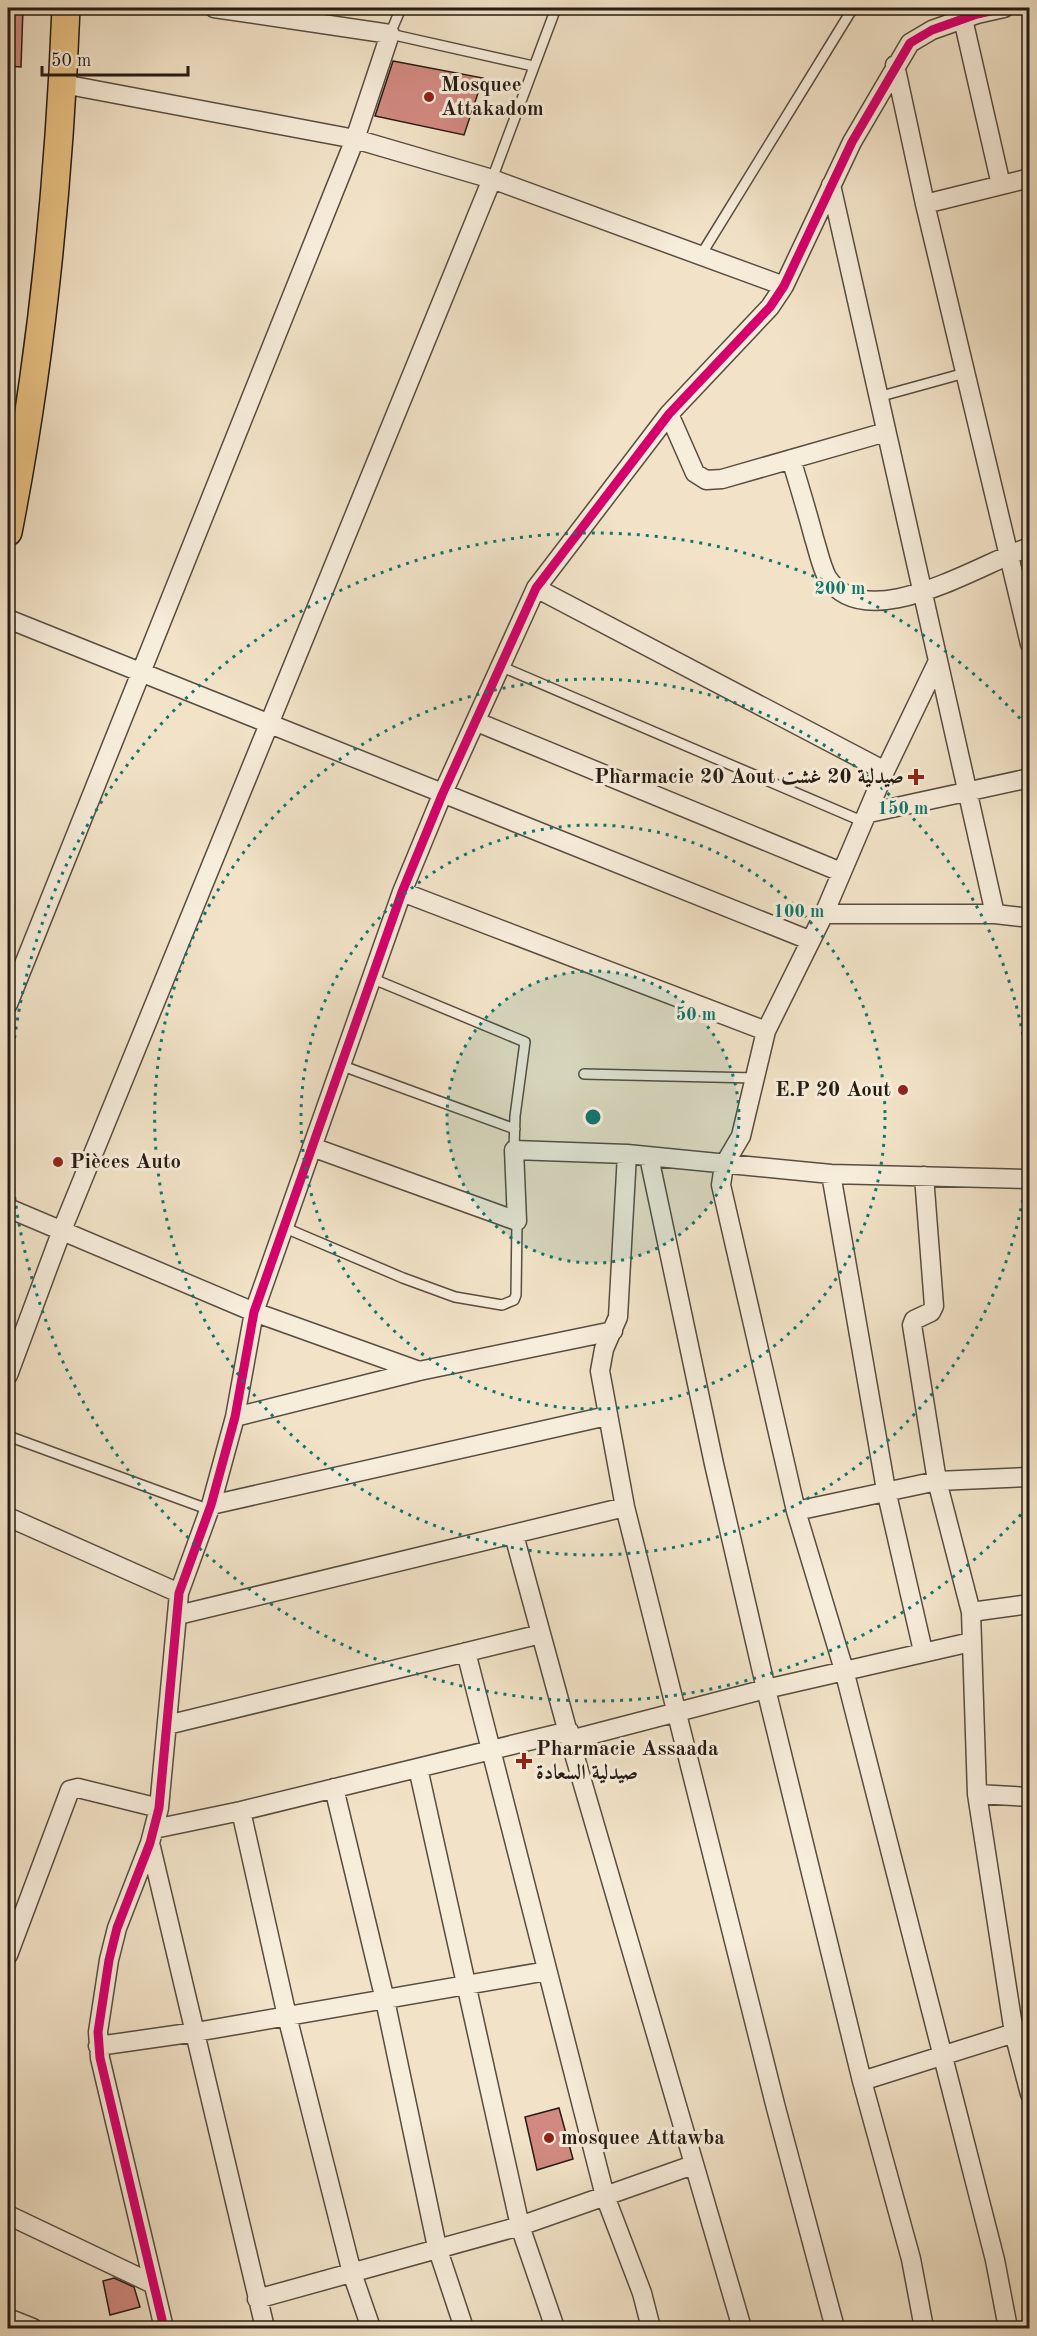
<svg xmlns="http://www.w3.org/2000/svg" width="1037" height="2336" font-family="'Old Standard TT',Amiri,serif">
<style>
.building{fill:#d28981;stroke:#251b13;stroke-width:1.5}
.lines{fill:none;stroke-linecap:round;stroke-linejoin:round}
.service-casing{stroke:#584d40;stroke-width:12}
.minor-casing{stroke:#584d40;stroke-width:21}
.primary-casing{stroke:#251b13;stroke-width:30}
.service{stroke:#f7eddb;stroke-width:9}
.minor{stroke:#f7eddb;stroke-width:18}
.primary{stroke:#e9c284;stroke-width:27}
.cycleway-casing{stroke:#f7eddb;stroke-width:13}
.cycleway{stroke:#d6006c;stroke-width:9}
.ring{fill:none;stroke:#0f766e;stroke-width:3;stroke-dasharray:3 6}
.poi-dot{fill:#8f2418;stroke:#f7eddb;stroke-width:2}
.labels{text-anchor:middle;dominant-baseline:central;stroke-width:6;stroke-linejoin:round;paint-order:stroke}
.poi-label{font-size:21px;font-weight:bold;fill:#251b13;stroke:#f7eddb;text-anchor:start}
.centre{fill:#0f766e;stroke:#f7eddb;stroke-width:3}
.ring-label{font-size:18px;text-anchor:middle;font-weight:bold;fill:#0f766e;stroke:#f7eddb;stroke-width:6;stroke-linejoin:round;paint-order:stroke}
</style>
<rect width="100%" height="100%" fill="#f2e3c8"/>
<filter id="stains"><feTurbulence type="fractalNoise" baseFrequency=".00333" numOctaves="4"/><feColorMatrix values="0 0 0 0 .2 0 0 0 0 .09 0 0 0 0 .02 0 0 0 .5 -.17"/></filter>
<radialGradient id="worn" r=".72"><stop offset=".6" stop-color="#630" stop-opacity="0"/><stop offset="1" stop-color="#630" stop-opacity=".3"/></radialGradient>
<!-- building -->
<path class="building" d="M8 8H23L21 67 8 66Z
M393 61 483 78 464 135 375 116Z
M559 2108 573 2159 537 2170 525 2117Z
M114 2278 134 2287 140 2307 110 2315 103 2281Z"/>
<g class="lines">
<!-- service casing -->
<g class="service-casing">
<path id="service" d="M401 8 390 34 533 66
M492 179 556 8
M701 255 853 8
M878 397 965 373
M500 666 864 822
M371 978 525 1042 515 1116 514 1150
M340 1065 515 1129
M584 1074 755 1078
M283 1227 403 1278 455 1297 502 1305 514 1300 516 1295 517 1221
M8 1436 210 1510"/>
</g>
<!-- minor casing -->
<g class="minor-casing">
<path id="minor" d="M963 19 1001 185
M895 65 925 204 1030 644
M63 84 355 139 492 179 784 286
M831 185 995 914
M925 204 1030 178
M669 414 695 473 706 480 722 479 886 432
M791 459C799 485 807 511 814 538 818 550 821 566 827 577 866 639 982 562 1030 547
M536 588 885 771
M8 619 809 940
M938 661 885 771 824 914 766 1031 741 1136 724 1165 721 1185 796 1511 844 1670 995 2260 1008 2328
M477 722 841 872
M869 813 1030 778
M402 892 766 1031
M824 914H995L1030 918
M8 1004 355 139 390 34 214 8
M312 1147 517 1221 514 1150 627 1154 831 1174 1030 1179
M627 1154 618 1317 604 1349 600 1371 625 1507 776 2108 835 2328
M649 1157 714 1464 766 1689 862 2081 911 2259 924 2328
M831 1174 886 1490 923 1651
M924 1176 934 1306 931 1312 914 1320 912 1325 937 1481 971 1612 977 1794 1014 2033 1030 2094
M8 1208 254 1312 419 1371
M8 1375 62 1230 492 179
M235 1417 419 1371 613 1331
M211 1505 607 1416
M796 1511 937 1481 1030 1477
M8 1517 179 1593
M514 1535 570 1740 742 2328
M971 1612 1030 1604
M178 1615 625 1507
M466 1652 605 2196 642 2293 651 2328
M167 1725 541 1634
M570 1740 766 1689 971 1642
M418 1768 520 2226 555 2328
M334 1788 385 2000 437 2247 464 2328
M977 1794 1030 1797
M241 1811 287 2016 352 2273 371 2328
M154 1829 241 1811 569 1731
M150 1843 265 2328
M8 1955 70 1790 78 1788 159 1808
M98 2046 196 2032 547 1971
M862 2081 1030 2028
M8 2215 153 2284
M257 2299 520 2226 693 2165
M8 2318 33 2328
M164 2328 100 2058 98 2032 109 1960 117 1928 150 1843 159 1808 179 1593 211 1505 235 1417 254 1312 402 892 442 795 536 588 669 414 770 307 784 286 852 142 910 43 932 30 977 14 1004 8"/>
</g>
<!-- primary casing -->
<g class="primary-casing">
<path id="primary" d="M8 532C42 359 59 184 66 8"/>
</g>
<!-- service -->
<use href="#service" class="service"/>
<!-- minor -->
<use href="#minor" class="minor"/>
<!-- primary -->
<use href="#primary" class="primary"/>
<!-- cycleway casing -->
<g class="cycleway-casing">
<path id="cycleway" d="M164 2328 100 2058 98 2032 109 1960 117 1928 150 1843 159 1808 179 1593 211 1505 235 1417 254 1312 402 892 442 795 536 588 669 414 770 307 784 286 852 142 910 43 932 30 977 14 1004 8"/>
</g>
<!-- cycleway -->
<use href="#cycleway" class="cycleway"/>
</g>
<!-- distance rings -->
<circle cx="593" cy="1117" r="146" fill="#0f766e" fill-opacity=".12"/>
<g class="ring">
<circle cx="593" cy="1117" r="146"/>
<circle cx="593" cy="1117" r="292"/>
<path d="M1029 1155A438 438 0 1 1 1029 1079"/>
<path d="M1027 1508A584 584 0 1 1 1027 726"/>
</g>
<!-- markers -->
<g class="poi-dot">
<circle cx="429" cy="97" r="6"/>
<path d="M913 768h6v6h6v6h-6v6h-6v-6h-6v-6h6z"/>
<circle cx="903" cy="1090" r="6"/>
<circle cx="58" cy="1162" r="6"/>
<path d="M521 1752h6v6h6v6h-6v6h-6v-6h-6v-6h6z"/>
<circle cx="549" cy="2138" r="6"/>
</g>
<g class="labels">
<!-- poi labels -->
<g class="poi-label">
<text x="441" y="85">Mosquee<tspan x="441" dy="24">Attakadom</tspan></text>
<text x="904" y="777" text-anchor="end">Pharmacie 20 Aout صيدلية 20 غشت</text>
<text x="891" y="1090" text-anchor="end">E.P 20 Aout</text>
<text x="70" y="1162">Pièces Auto</text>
<text x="536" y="1749">Pharmacie Assaada<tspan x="536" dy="24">صيدلية السعادة</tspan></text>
<text x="561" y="2138">mosquee Attawba</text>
</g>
</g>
<circle cx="593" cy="1117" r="9" class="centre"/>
<g class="ring-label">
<text x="840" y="594">200 m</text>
<text x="903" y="814">150 m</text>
<text x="799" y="917">100 m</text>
<text x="696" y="1020">50 m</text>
</g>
<!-- margin -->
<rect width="1037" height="2336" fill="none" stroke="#f2e3c8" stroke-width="30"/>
<rect x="9" y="9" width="1019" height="2318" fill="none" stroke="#251b13" stroke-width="3"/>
<rect x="15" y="15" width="1007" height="2306" fill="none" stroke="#251b13" stroke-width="1.5"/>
<!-- scale -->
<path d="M42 66v9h146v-9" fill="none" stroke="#251b13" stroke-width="3"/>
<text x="51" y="66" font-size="18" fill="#251b13" stroke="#f7eddb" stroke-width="4.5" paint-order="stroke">50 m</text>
<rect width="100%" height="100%" filter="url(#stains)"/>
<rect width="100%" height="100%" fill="url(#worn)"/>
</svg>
